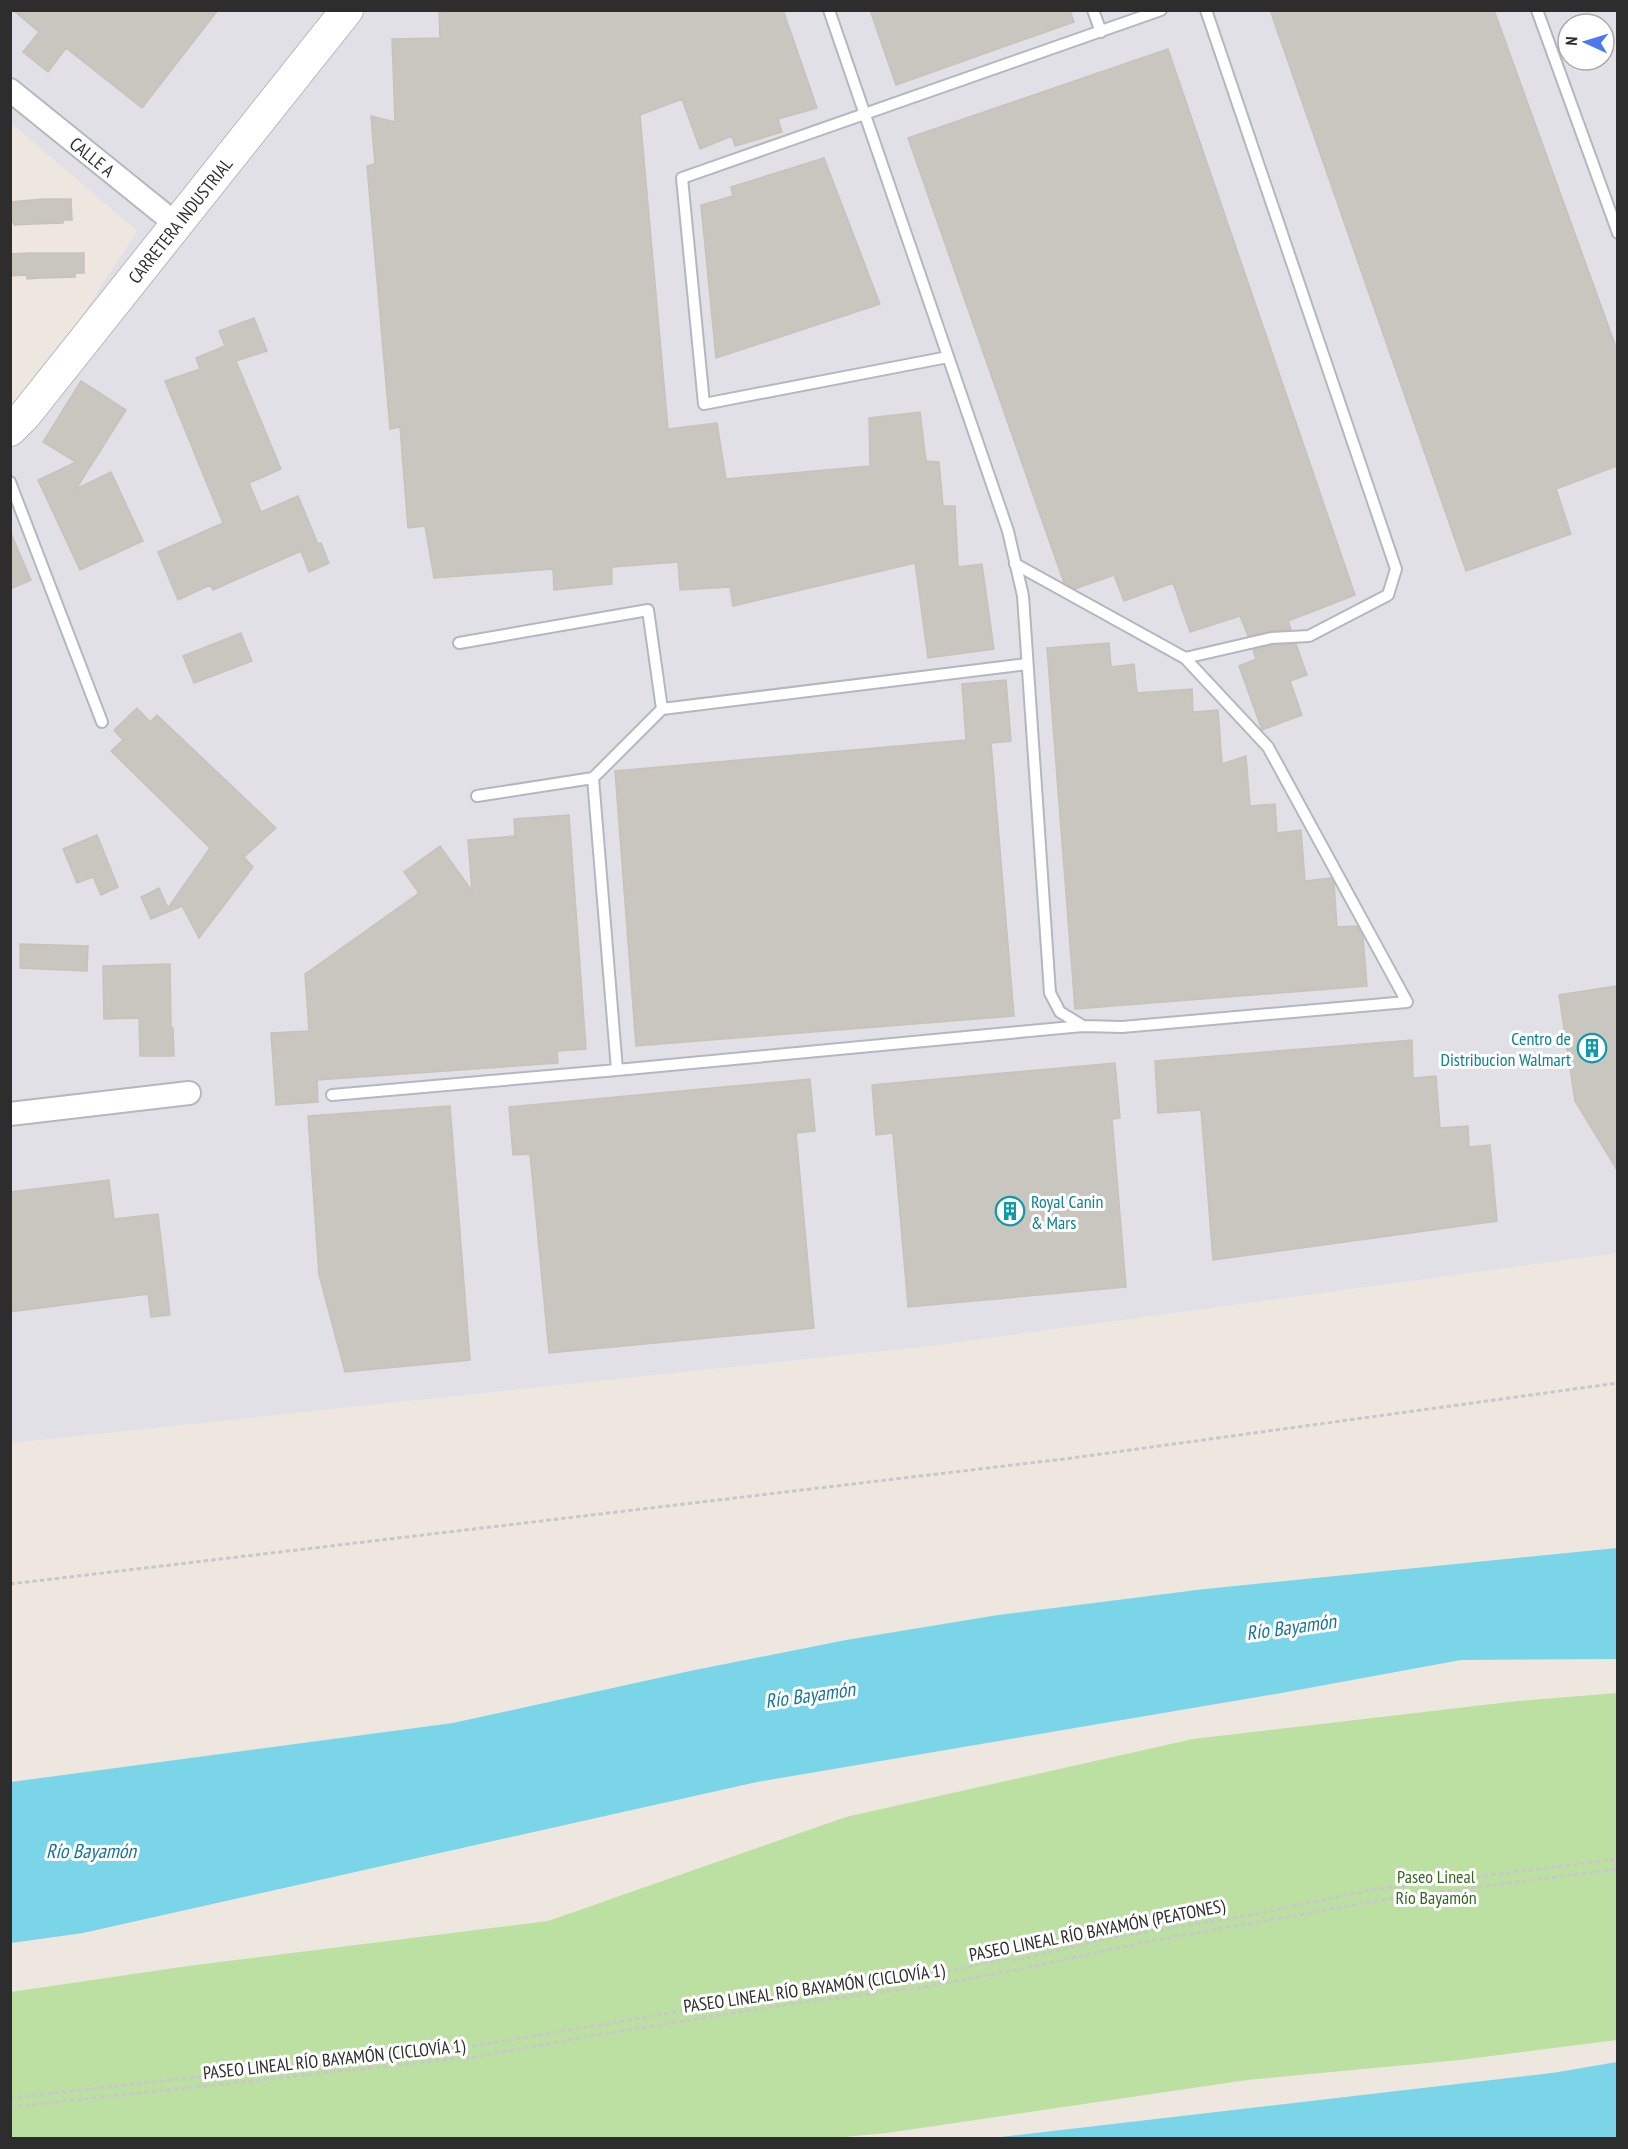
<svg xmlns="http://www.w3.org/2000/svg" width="1628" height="2149" font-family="'PT Sans Narrow',sans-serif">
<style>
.industrial{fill:#e1e0e7;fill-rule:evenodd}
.green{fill:#bce0a1}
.water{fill:#7bd5e8}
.building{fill:#c9c5bf;stroke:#c9c2ba;stroke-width:1.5}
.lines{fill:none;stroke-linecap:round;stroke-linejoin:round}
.lane-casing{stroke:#b4b7bf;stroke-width:14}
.street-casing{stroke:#b4b7bf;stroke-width:26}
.secondary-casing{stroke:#b4b7bf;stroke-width:34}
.path{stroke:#c8c8c8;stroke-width:3;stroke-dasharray:4.5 3;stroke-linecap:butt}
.lane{stroke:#fff;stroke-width:10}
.street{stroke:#fff;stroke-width:22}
.secondary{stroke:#fff;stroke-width:32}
.labels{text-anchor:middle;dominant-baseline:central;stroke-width:6;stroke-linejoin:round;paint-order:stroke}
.street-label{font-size:18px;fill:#2d2d2d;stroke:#fff}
.culture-label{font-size:18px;fill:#0d838f;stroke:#fff;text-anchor:end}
.park-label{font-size:18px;fill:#356720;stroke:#fff}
.water-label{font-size:20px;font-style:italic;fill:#177697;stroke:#fff}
</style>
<rect width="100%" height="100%" fill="#ede7e0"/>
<!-- industrial -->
<path class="industrial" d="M11 11H1617V1253L930 1346 11 1443 10 427 137 231 11 123ZM1568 24H1604V60H1568Z"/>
<!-- green -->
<path class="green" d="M1617 1693V2040L1460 2060 1247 2080 887 2133 833 2138H11V1992L188 1966 548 1921 846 1817 1193 1739 1518 1701Z"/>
<!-- water -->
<path class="water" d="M1617 1548V1659L1461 1660 1287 1692 757 1782 83 1933 11 1943V1782L453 1723 690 1671 846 1640 998 1615 1205 1589Z
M1617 2062V2138H993L1552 2073Z"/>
<!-- building -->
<path class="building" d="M13 10H218L142 108 66 48 48 72 23 52 39 32Z
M457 10H783L817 108 778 119 782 132 735 146 732 136 700 149 682 99 640 115 668 429 717 423 726 479 870 466 869 418 920 412 926 461 939 462 943 506H955L958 567 982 564 994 649 928 658 915 563 733 606 730 587 680 590 678 562 612 567V584L554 590 553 569 434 578 425 526 408 528 400 427 390 429 367 166 375 164 371 116 395 122 392 39 440 38 439 12Z
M870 10H1070L1074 22 896 85Z
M1270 10H1494L1617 350V466L1556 489 1571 534 1466 571Z
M1168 49 1355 595 1288 621 1291 629 1270 631 1248 636 1240 616 1190 632 1173 583 1124 601 1114 575 1075 589 1064 583 908 138Z
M824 158 880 304 716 358 701 205 733 196 731 187Z
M43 199H71L72 220H63V223L32 224 14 225V222L10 223V202Z
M29 253H84V273H75V277L42 278 27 279V275L10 276V254Z
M254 318 267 351 236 361 281 469 249 483 261 512 298 496 318 544 321 543 329 563 309 572 301 551 213 590 210 585 178 600 158 552 223 523 165 381 200 369 196 358 225 346 219 331Z
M81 381 126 410 76 489 111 472 143 541 80 570 38 480 76 462 43 442Z
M10 531 31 580 10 589Z
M241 633 252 661 194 683 183 656Z
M1109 643 1111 667 1134 664 1137 693 1192 689 1193 712 1218 710 1222 764 1246 756 1250 806 1275 804 1277 833 1301 830 1305 881 1331 878 1334 883 1337 927 1357 926 1363 937 1367 986 1075 1009 1047 648Z
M1296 644 1307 675 1290 681 1302 715 1262 730 1239 666 1256 659 1253 650 1272 645Z
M1006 680 1011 741 991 743 1014 1016 636 1046 615 771 966 740 962 684Z
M137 708 150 722 157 715 276 828 244 857 253 867 199 938 182 906 151 919 141 897 159 888 168 908 210 848 111 751 123 740 114 730Z
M569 815 586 1049 557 1051 558 1063 317 1080 318 1102 276 1105 271 1033 309 1031 305 974 419 893 404 872 440 846 472 891 468 840 515 836 514 819Z
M97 835 118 887 101 895 93 877 77 883 63 849Z
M20 944 88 946 87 971 20 968Z
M170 964 171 1028H173L174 1056H140L139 1018 104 1019 103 966Z
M1617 986V1170L1575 1101 1559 995Z
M1412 1040 1413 1078 1436 1076 1440 1128 1468 1126 1469 1147 1490 1145 1497 1221 1213 1260 1201 1110 1158 1113 1155 1061Z
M1115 1063 1120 1118 1112 1119 1126 1287 908 1307 893 1133 876 1135 872 1085Z
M810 1079 815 1131 796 1133 814 1328 549 1353 530 1154 513 1155 509 1107Z
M450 1106 470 1360 345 1372 319 1275 308 1116Z
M109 1180 114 1219 158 1214 170 1315 151 1317 148 1294 10 1312V1192Z"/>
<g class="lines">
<!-- lane casing -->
<g class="lane-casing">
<path id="lane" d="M829 10 1008 531 1023 596 1050 993 1060 1012 1083 1026 1122 1027 1407 1002 1268 747 1185 658
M1093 10 1101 32
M1537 10 1618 233
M948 357 704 404 682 178 1161 10
M10 482 102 722
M1015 564 1185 658 1271 638 1309 636 1388 595 1396 569 1206 10
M459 643 648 610 662 709
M1027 664 662 709 593 778 617 1070 1083 1026
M477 796 593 778
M332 1095 617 1070"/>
</g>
<!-- street casing -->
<g class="street-casing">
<g id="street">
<path id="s1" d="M10 90 176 224"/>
<path d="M10 1114 189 1093"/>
</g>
</g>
<!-- secondary casing -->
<g class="secondary-casing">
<g id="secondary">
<path id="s2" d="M10 430 25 415 347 10"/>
</g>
</g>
<!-- path -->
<path class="path" d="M10 1584 1072 1458 1618 1383
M10 2098 349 2060 426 2054 767 1997 942 1973 1008 1958 1016 1960 1115 1937 1251 1915 1370 1890 1618 1859
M10 2107 481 2056 596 2035 790 2004 923 1987 1016 1970 1145 1942 1393 1898 1618 1869"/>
<!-- lane -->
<use href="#lane" class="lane"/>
<!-- street -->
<use href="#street" class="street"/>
<!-- secondary -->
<use href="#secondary" class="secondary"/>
</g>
<!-- icons -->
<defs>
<g id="building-ring" transform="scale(1.5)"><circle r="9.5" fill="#fff" stroke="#0f9aa8" stroke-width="1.5"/><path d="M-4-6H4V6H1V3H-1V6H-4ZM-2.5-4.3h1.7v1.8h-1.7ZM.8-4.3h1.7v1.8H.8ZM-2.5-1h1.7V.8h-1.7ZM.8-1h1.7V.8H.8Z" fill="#0f9aa8"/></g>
</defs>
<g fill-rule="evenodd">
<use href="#building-ring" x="1592" y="1048"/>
<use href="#building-ring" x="1010" y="1211"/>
</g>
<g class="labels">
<!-- street labels -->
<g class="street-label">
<text stroke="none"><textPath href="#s1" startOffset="106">CALLE A</textPath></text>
<text stroke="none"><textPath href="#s2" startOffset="270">CARRETERA INDUSTRIAL</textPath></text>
<text transform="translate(1097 1930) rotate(-11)">PASEO LINEAL RÍO BAYAMÓN (PEATONES)</text>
<text transform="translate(814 1988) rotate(-8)">PASEO LINEAL RÍO BAYAMÓN (CICLOVÍA 1)</text>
<text transform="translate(334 2059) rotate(-6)">PASEO LINEAL RÍO BAYAMÓN (CICLOVÍA 1)</text>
</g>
<!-- culture labels -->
<g class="culture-label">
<text x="1571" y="1038">Centro de<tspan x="1571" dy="21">Distribucion Walmart</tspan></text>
<text x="1031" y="1201" text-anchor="start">Royal Canin<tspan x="1031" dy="21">&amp; Mars</tspan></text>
</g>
<!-- park labels -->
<g class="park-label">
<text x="1436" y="1876">Paseo Lineal<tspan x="1436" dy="21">Río Bayamón</tspan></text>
</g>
<!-- water labels -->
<g class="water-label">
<text transform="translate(1291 1627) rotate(-8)">Río Bayamón</text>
<text transform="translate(810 1695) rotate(-8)">Río Bayamón</text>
<text x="91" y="1851">Río Bayamón</text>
</g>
</g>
<!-- border -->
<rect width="1628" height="2149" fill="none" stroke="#2d2d2d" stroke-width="24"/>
<!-- north arrow -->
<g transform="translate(1586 42) rotate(274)"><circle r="28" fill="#ffffff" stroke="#ababab" stroke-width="1.5"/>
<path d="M0-4.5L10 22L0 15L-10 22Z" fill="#4c79ef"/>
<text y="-9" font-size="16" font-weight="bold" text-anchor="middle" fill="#2d2d2d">N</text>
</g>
</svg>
